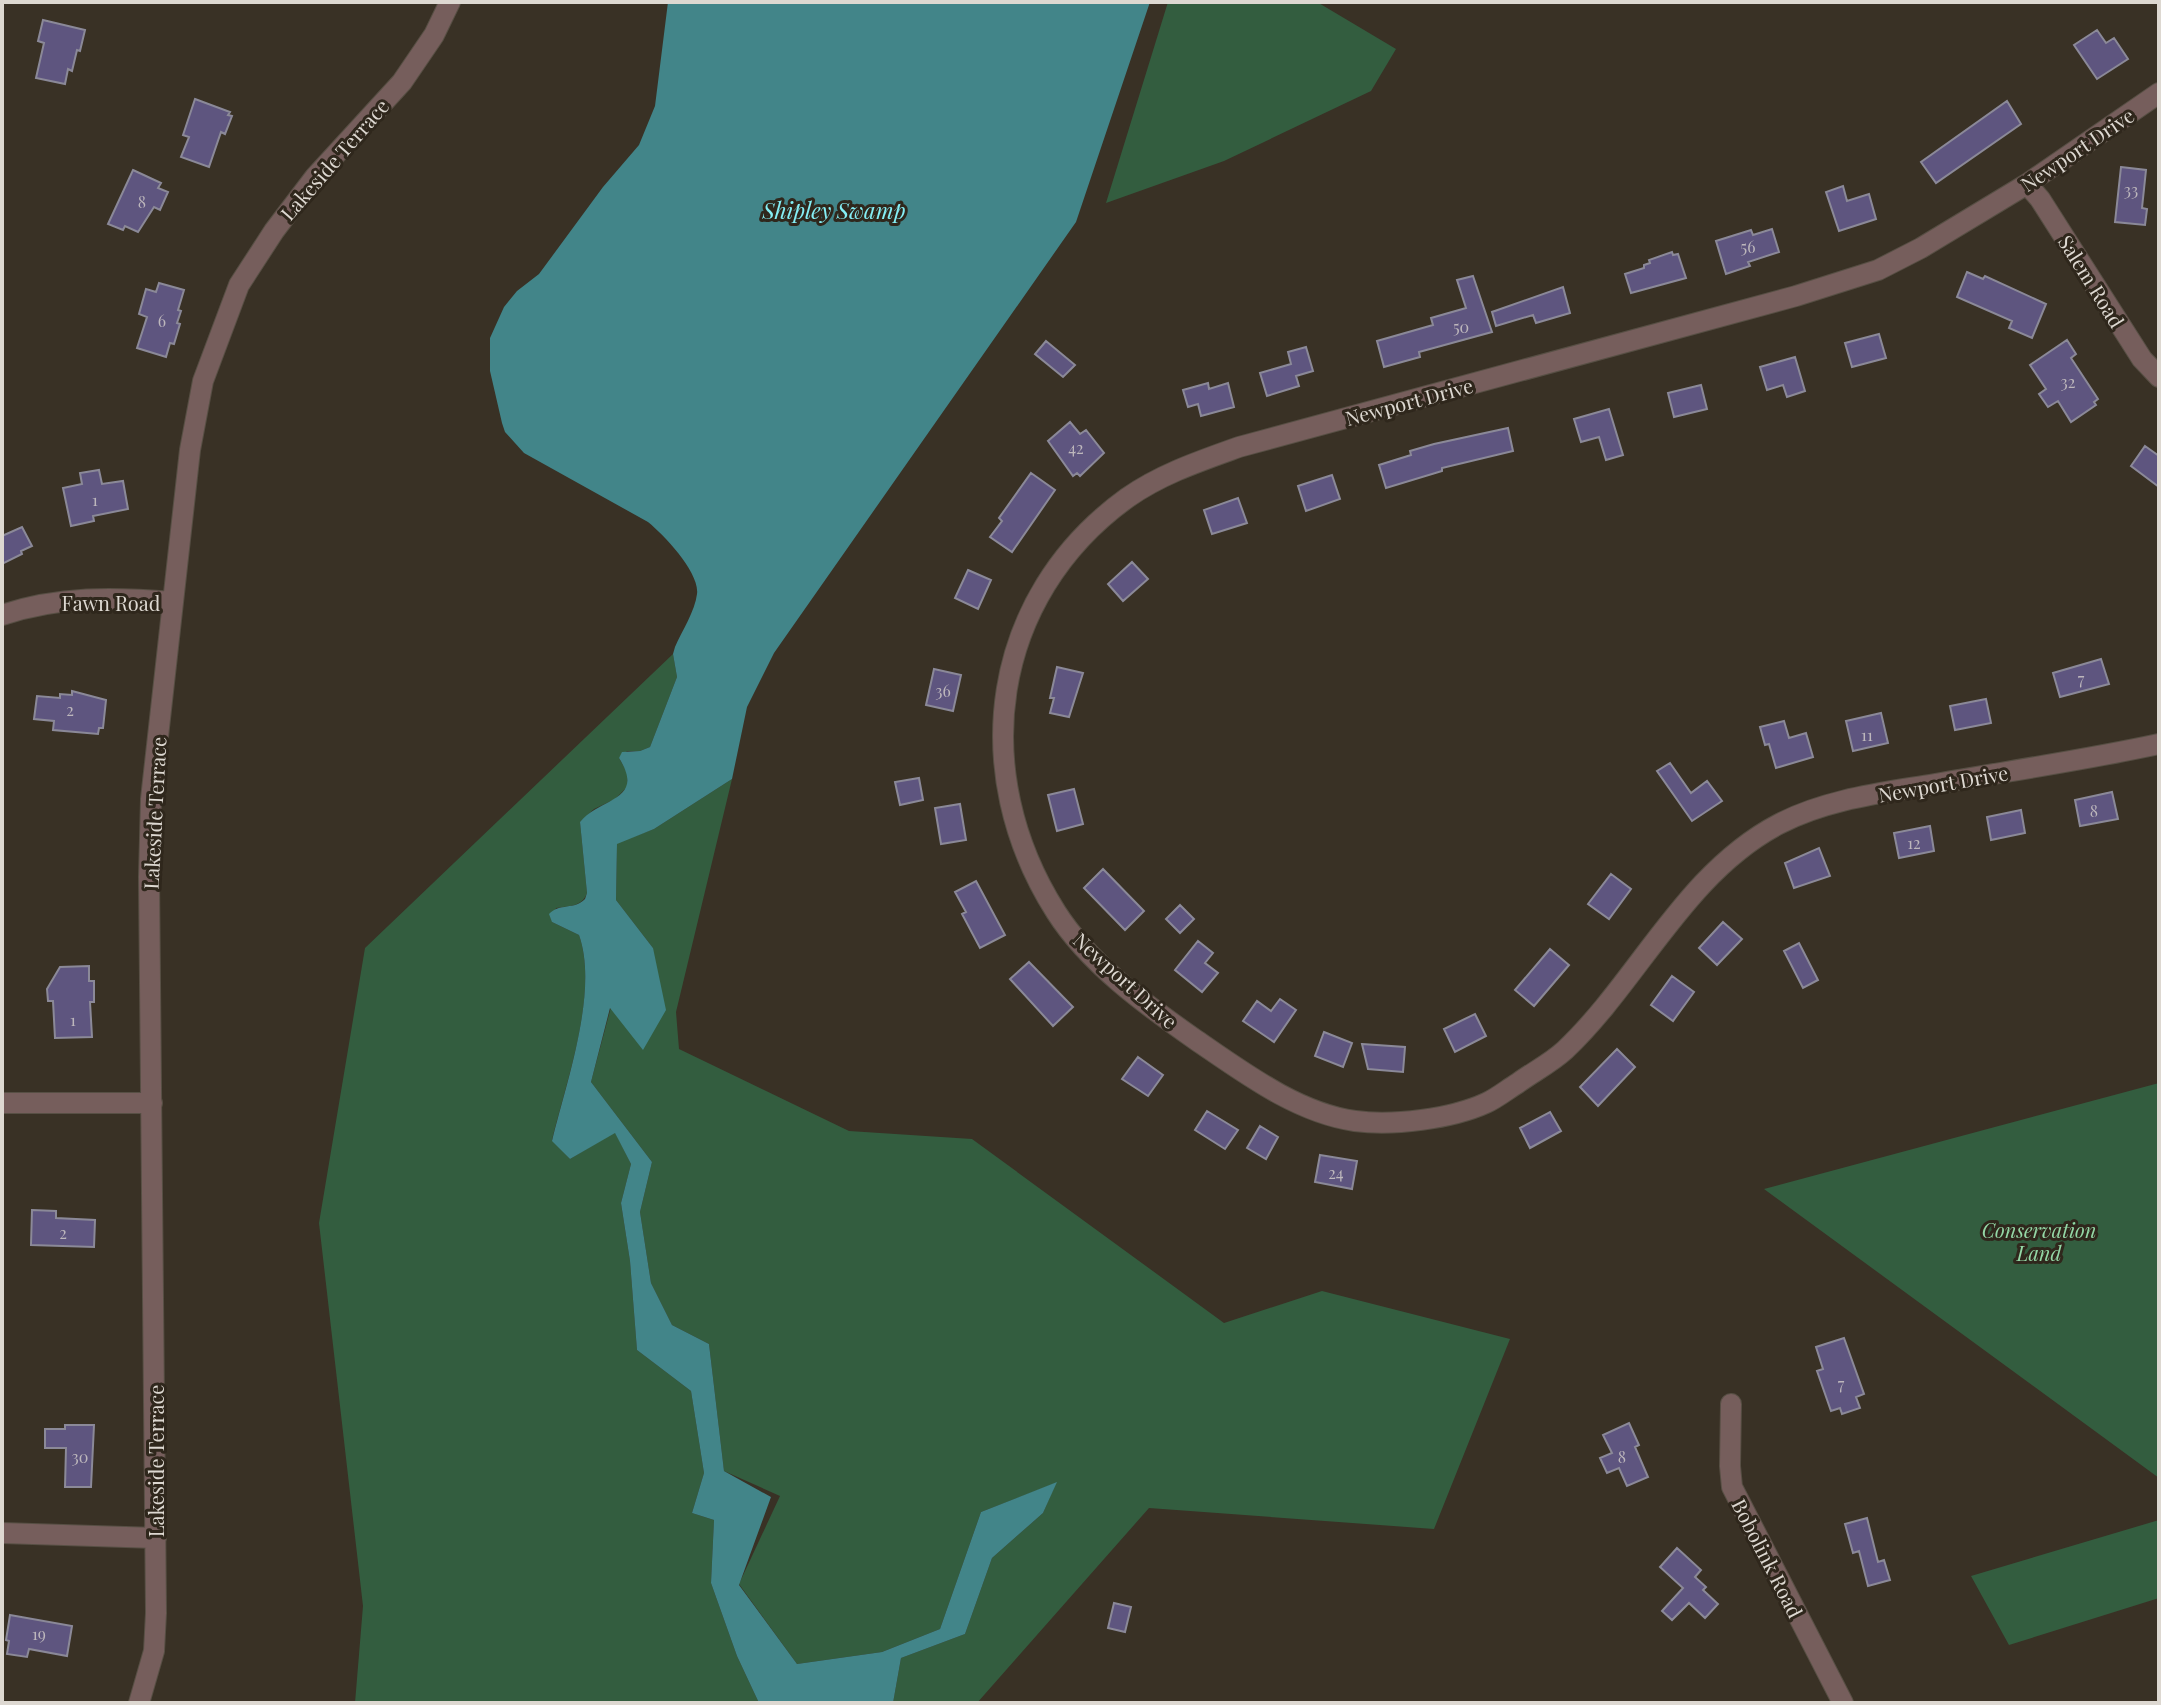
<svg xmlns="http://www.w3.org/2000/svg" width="2161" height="1705" font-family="'Playfair Display',serif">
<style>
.green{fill:#335d3f}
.water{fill:#428589}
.building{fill:#5e557f;stroke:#8b8998;stroke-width:2}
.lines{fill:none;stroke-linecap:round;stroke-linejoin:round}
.minor-casing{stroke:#574f44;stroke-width:22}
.minor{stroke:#765e5c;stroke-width:20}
.labels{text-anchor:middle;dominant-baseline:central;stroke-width:6;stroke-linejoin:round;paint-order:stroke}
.number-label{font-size:16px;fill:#bdb7bc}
.street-label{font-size:20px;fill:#ddd8d1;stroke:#2f271c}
.park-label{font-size:20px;font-style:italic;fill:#94d8a6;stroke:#2f271c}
.water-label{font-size:22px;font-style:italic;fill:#85eff5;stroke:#2f271c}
</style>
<rect width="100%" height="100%" fill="#393125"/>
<!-- green -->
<path class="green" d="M1168 2H1317L1396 49 1371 91 1224 161 1106 203Z
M673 654 677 677 650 747 640 751H627L619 758 628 774 627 787 615 799 594 809 580 822 587 893C582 907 569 906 556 908L552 922 579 935C599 992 566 1082 552 1140L570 1159 615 1132 631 1164 621 1203 630 1261 637 1350 691 1391 704 1473 692 1513 714 1520 711 1583 737 1656 759 1703H355L363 1606 319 1223 365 948Z
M732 779 676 1012 679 1049 849 1131 972 1139 1224 1323 1322 1291 1510 1339 1434 1529 1149 1508 977 1703H893L901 1658 965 1634 992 1558 1043 1513 1056 1483 981 1512 940 1629 882 1652 797 1664 739 1584 780 1496 724 1471 709 1344 672 1325 651 1283 640 1212 652 1162 591 1082 611 1007 653 948 616 900 617 843 654 829Z
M2159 1083V1478L1764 1189Z
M2159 1520V1598L2009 1645 1971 1576Z"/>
<!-- water -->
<path class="water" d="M668 2H1150L1076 222 774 653 747 707 732 779 654 829 617 844 616 900 653 948 666 1010 643 1050 610 1008 591 1082 652 1162 640 1212 651 1283 672 1325 709 1344 724 1471 771 1497 739 1585 797 1664 882 1652 940 1629 981 1512 1057 1482 1043 1513 992 1558 965 1634 901 1658 893 1703H759L737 1656 711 1583 714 1520 692 1513 704 1473 691 1391 637 1350 630 1261 621 1203 631 1164 615 1133 570 1159 552 1141C566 1083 599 991 579 935L552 922 549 914C559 903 575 910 585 899L587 893 580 822C601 797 646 801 619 758L622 752 640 751 650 747 677 677 673 654 675 647C682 631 695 611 697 594 700 573 664 535 648 522L524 453 505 432 502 423 490 371V338L504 307 517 291 539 274 603 187 639 145 655 106Z"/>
<!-- building -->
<path class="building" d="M43 20 85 30 80 51 77 50 72 71 68 69 65 84 36 78 44 43 38 41Z
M2097 30 2106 43 2114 38 2128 59 2097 79 2074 45Z
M195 99 230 112 228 115 232 116 225 134 221 132 209 167 181 157 189 137 183 135Z
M2007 101 2021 124 1936 183 1921 162Z
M2121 167 2146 170 2142 208 2147 209 2145 225 2115 222Z
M133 170 161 183 158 188 168 192 160 210 154 207 138 232 125 226 123 230 108 224Z
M1843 186 1847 201 1869 194 1876 219 1839 231 1826 192Z
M1772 229 1779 252 1748 262 1750 266 1726 274 1716 241 1751 230 1753 235Z
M1672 252 1673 255 1678 254 1686 278 1631 293 1625 274 1644 268V265L1650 263 1649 260Z
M1967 272 1983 279 1985 276 2046 304 2032 338 2009 328 2012 321 1957 297Z
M1473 276 1492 332 1419 352 1420 357 1384 367 1377 341 1433 325 1431 318 1466 308 1457 280Z
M159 283 184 290 178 310 181 311 177 323 180 324 174 344 170 343 166 357 137 348 147 317 139 314 146 289 156 292Z
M1563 287 1570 313 1536 323 1533 315 1496 326 1492 312Z
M1879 334 1886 358 1852 367 1845 343Z
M2067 340 2076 354 2071 358 2098 399 2094 402 2096 405 2071 422 2058 401 2048 407 2039 394 2046 389 2030 365Z
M1046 341 1075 365 1063 377 1035 354Z
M1306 347 1313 371 1296 376 1299 386 1267 396 1260 373 1291 364 1288 352Z
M1795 357 1805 391 1787 397 1783 385 1767 390 1760 367Z
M1208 383 1209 389 1228 383 1234 407 1201 416 1198 404 1188 407 1183 390Z
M1701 385 1707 409 1674 417 1668 393Z
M1609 409 1623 455 1606 460 1599 437 1581 442 1574 419Z
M1070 422 1080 434 1086 430 1104 453 1080 476 1077 473 1073 476 1048 441Z
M1508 428 1513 451 1442 468V471L1386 488 1379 465 1411 455 1410 451 1434 444Z
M2145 446 2159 456V487L2131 466Z
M99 470 102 484 123 481 128 509 93 516 94 521 71 526 63 488 82 484 80 473Z
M1031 473 1055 490 1012 552 990 537 1002 521 999 518Z
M1332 475 1340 499 1306 511 1298 486Z
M1238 498 1247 523 1212 534 1204 510Z
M22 527 32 546 21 551 22 554 2 564V536Z
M1132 562 1148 579 1123 601 1108 584Z
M968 570 991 580 978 609 955 598Z
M2101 659 2109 684 2060 697 2053 673Z
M1057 667 1083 673 1069 717 1050 713 1054 698H1050Z
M934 669 961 675 953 711 926 705Z
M72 691 106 700 103 728H99L98 734 53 730 54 721 34 719 37 696 60 698V694L72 695Z
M1986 699 1991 723 1955 730 1950 706Z
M1881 713 1888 743 1853 751 1846 721Z
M1784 721 1789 738 1806 733 1813 757 1776 768 1769 744 1765 745 1760 727Z
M1670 763 1691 793 1707 781 1722 801 1692 821 1657 771Z
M919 778 923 800 900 805 895 782Z
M1074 789 1083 824 1057 831 1048 795Z
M2112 792 2118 819 2080 826 2075 800Z
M960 804 966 840 941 844 935 808Z
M2021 810 2025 833 1991 840 1987 817Z
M1930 826 1934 851 1899 858 1894 833Z
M1819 848 1830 876 1794 888 1785 863Z
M1103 869 1144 911 1125 930 1084 888Z
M1611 874 1631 889 1609 919 1588 904Z
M976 881 1005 935 980 948 962 914 966 912 955 892Z
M1180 905 1194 919 1180 933 1166 919Z
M1723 922 1742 939 1717 965 1699 948Z
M1198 941 1213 953 1205 963 1218 973 1202 992 1175 970Z
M1799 943 1818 980 1803 988 1784 951Z
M1550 949 1569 965 1534 1006 1515 990Z
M1029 962 1073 1007 1053 1026 1010 979Z
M89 966V981H94V1002H90L92 1037 55 1038 53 1001H48L47 989 60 967Z
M1672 976 1694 992 1673 1021 1651 1005Z
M1280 999 1296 1010 1274 1042 1243 1021 1257 1001 1271 1011Z
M1475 1014 1486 1036 1455 1052 1444 1029Z
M1324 1032 1352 1043 1343 1067 1315 1056Z
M1362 1044 1405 1047 1403 1072 1368 1069Z
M1617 1049 1635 1067 1598 1106 1580 1087Z
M1138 1057 1163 1075 1148 1096 1122 1079Z
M1207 1111 1238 1130 1225 1149 1195 1130Z
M1550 1112 1561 1131 1530 1148 1520 1128Z
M1260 1126 1278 1137 1266 1159 1247 1148Z
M1320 1155 1357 1161 1352 1189 1315 1182Z
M32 1210 56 1211V1218L95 1220 94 1247 31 1245Z
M1844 1338 1864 1394 1856 1397 1860 1408 1842 1414 1840 1408 1831 1411 1817 1371 1823 1369 1816 1347Z
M1629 1423 1639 1445 1635 1447 1648 1477 1627 1486 1619 1468 1607 1473 1600 1458 1612 1453 1603 1435Z
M65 1425H94L91 1487H65L66 1448H45V1429H65Z
M1867 1518 1878 1562 1884 1560 1890 1580 1868 1586 1859 1551 1853 1553 1845 1524Z
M1677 1548 1701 1570 1695 1577 1706 1587 1703 1590 1718 1604 1705 1618 1689 1603 1672 1620 1662 1611 1683 1588 1660 1567Z
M1114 1603 1131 1607 1125 1632 1108 1628Z
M10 1615 72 1626 67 1656 29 1649 27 1657 7 1654 9 1641 6 1640Z"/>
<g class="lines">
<!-- minor casing -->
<g class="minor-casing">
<path id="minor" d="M2159 93 2027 184 1921 248 1878 270 1796 296 1239 447C1200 461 1161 474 1127 498 990 597 967 772 1056 912 1089 964 1146 1005 1196 1040 1243 1072 1297 1113 1355 1121 1393 1126 1451 1119 1486 1103 1497 1098 1508 1089 1518 1083 1533 1072 1551 1063 1565 1050 1639 980 1685 873 1779 824 1827 799 1882 793 1935 784 2009 771 2085 760 2159 744
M2027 184 2040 199 2142 359 2159 377
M2 615C59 596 114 597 173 602
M2 1103H152
M1731 1404 1730 1466 1732 1487 1843 1703
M2 1533 156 1538
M139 1703 154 1651 156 1613 149 877 151 799 190 450 203 381 239 285 274 231 315 177 402 82 434 35 450 2"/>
</g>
<!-- minor -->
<use href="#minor" class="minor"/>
</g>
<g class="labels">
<!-- number labels -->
<g class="number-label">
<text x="2131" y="189">33</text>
<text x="142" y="201">8</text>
<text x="1748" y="246">56</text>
<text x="162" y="320">6</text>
<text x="1461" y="326">50</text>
<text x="2068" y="381">32</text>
<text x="1076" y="447">42</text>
<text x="95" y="499">1</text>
<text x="2081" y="678">7</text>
<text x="943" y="690">36</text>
<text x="70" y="709">2</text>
<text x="1867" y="734">11</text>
<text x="2094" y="810">8</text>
<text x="1914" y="842">12</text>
<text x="73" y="1019">1</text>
<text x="1336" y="1172">24</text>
<text x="63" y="1232">2</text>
<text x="1841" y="1383">7</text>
<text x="80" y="1456">30</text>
<text x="1622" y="1456">8</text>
<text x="39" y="1633">19</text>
</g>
<!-- street labels -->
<g class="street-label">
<text transform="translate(2077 149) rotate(-34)">Newport Drive</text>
<text transform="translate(334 159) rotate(-49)">Lakeside Terrace</text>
<text transform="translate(2092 281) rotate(58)">Salem Road</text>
<text transform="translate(1409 401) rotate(-15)">Newport Drive</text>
<text x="111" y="602">Fawn Road</text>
<text transform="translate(1943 783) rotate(-10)">Newport Drive</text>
<text transform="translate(154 813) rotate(-87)">Lakeside Terrace</text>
<text transform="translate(1126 980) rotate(42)">Newport Drive</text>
<text transform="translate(155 1461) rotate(-90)">Lakeside Terrace</text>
<text transform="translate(1768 1558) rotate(63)">Bobolink Road</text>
</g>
<!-- park labels -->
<g class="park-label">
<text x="2039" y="1229">Conservation<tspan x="2039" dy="23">Land</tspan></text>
</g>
<!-- water labels -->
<g class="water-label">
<text x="834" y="210">Shipley Swamp</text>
</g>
</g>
<!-- border -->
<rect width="2161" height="1705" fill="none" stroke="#ddd8d1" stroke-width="8"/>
</svg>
